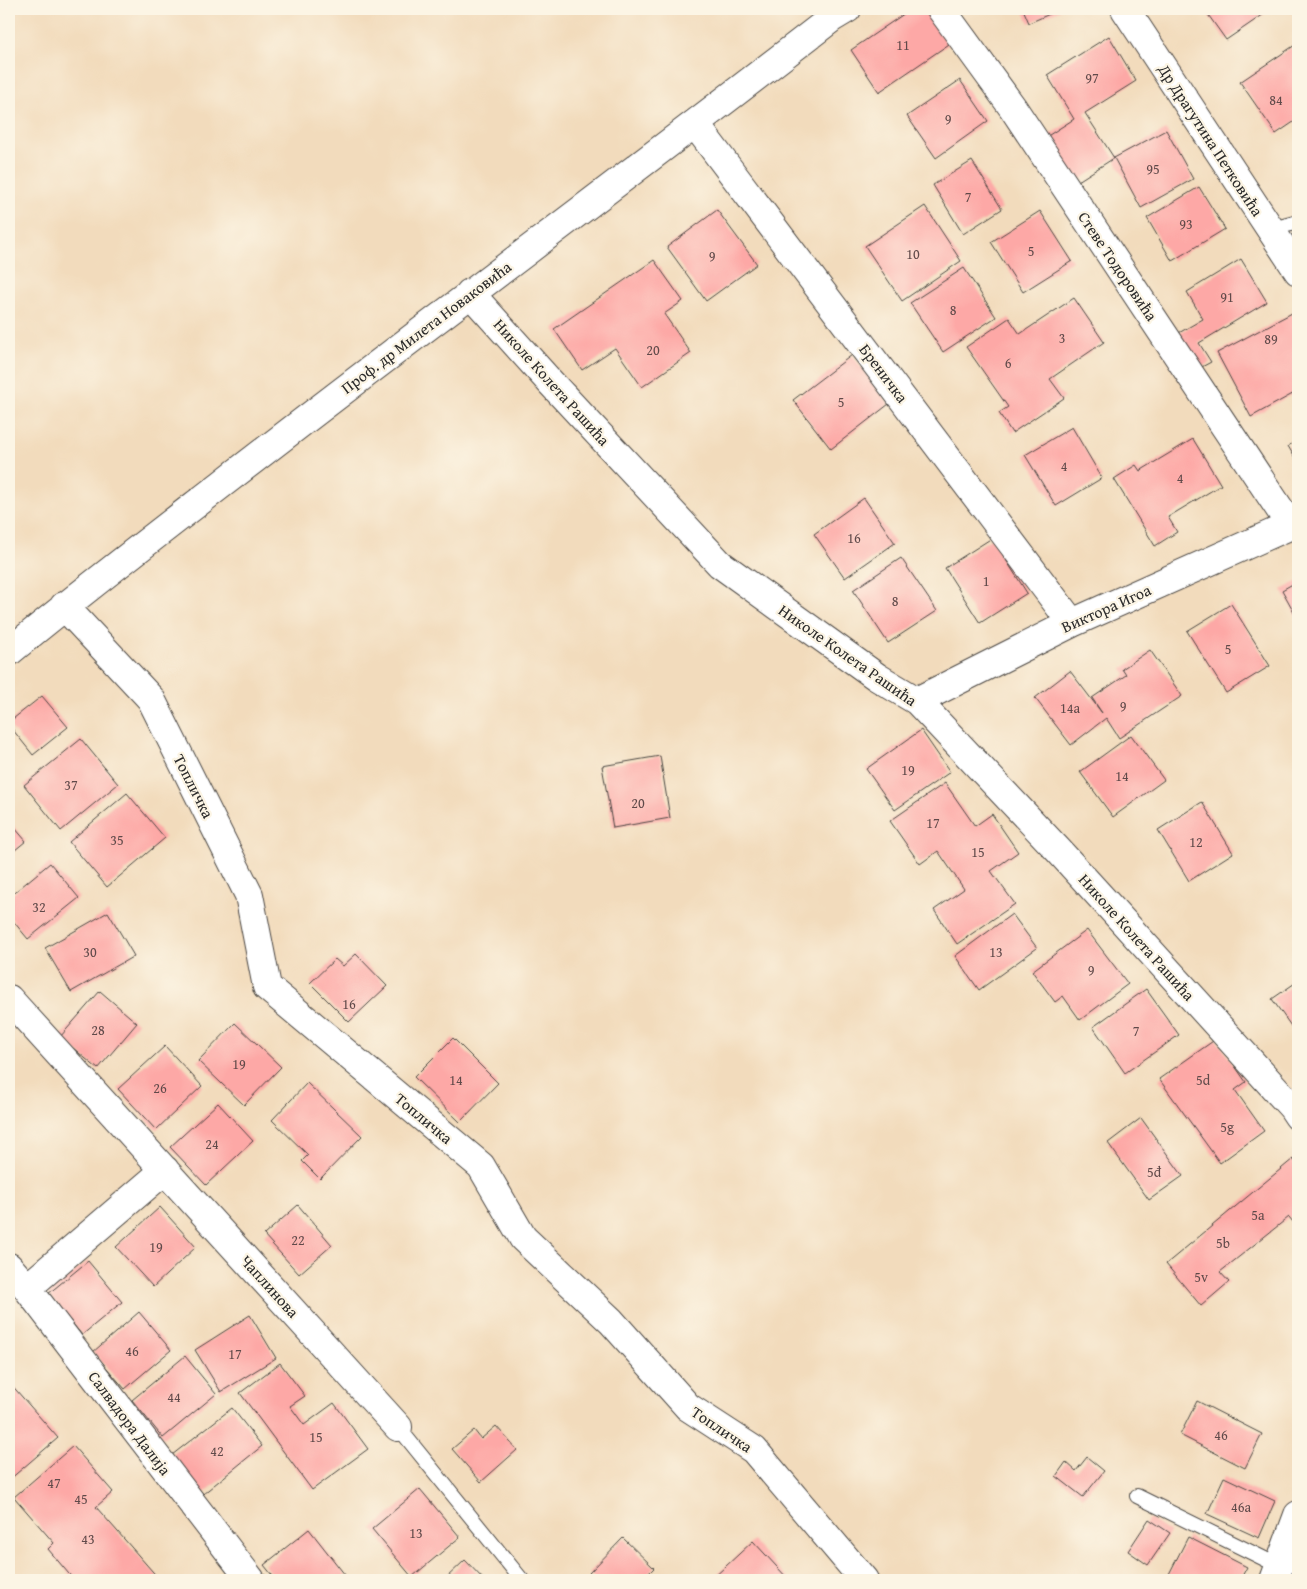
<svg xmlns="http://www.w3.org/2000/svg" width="1307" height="1589" font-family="'Gentium Book Plus',serif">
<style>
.building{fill:#fda8a6}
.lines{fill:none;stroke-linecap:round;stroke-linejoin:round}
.service-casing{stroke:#494541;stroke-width:16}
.minor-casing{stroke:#494541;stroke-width:30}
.service{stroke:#fff;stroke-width:14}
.minor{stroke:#fff;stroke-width:28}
.labels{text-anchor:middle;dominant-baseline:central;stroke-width:4.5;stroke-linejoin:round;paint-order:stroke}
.number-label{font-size:14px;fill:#604a4a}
.street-label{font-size:16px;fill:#2b2b2b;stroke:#fcf5e5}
</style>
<rect width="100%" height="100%" fill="#fcf5e5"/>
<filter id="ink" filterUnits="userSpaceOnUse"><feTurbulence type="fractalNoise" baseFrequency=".02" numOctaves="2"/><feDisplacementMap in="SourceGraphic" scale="10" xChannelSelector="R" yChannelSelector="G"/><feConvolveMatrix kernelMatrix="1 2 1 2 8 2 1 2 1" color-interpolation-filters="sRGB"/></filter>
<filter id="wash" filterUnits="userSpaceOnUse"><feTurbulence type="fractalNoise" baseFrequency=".0096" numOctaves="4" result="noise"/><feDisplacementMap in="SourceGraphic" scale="20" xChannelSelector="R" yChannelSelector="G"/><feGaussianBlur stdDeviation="1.12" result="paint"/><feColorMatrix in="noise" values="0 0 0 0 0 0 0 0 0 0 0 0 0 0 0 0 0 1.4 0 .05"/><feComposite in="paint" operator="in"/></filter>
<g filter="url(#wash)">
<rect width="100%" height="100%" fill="#f2dbbc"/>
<g id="blocks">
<!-- building -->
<path class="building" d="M911 9H933L955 40 879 92 851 50Z
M1023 9H1061L1029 23Z
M1204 9H1265L1267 12 1226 40Z
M1109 36 1136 81 1085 113 1114 158 1075 183 1046 137 1074 119 1047 75Z
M1298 43V119L1276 134 1240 82Z
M960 80 988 121 936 158 907 116Z
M1166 130 1193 179 1141 208 1114 158Z
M972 161 1002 209 963 234 933 185Z
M1199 187 1225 229 1172 261 1147 218Z
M925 206 961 261 902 301 865 246Z
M717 210 757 264 706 301 667 247Z
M1040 211 1072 261 1023 292 991 242Z
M1241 259 1267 302 1199 343 1211 362 1198 369 1177 334 1203 319 1187 292Z
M654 260 683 301 664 314 691 353 642 387 615 348 582 370 554 329Z
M964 268 996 317 943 352 910 303Z
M1074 298 1104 342 1050 379 1064 398 1012 433 999 413 1008 407 966 347 1009 318 1020 334Z
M1292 313 1298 325V391L1251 417 1217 353Z
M852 355 889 404 831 449 793 400Z
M1072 427 1102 478 1056 506 1025 455Z
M1193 439 1221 485 1168 517 1177 532 1155 546 1114 479 1136 465 1140 471Z
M1298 440V463L1288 446Z
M864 498 895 543 845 578 814 534Z
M992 538 1027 593 980 623 945 568Z
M901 558 937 611 888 643 853 590Z
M1298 581V619L1282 590Z
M1231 604 1270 666 1226 693 1187 631Z
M1150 650 1182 696 1119 738 1106 718 1071 745 1035 698 1070 671 1102 713 1092 698 1126 675 1122 669Z
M42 696 68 727 33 755 9 725V722Z
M921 730 950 772 895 810 866 769Z
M1131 735 1164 780 1113 817 1080 772Z
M81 739 118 784 61 831 24 785Z
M660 756 670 818 613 828 602 766Z
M945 783 975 826 992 814 1018 852 991 871 1015 904 957 944 934 910 964 889 938 851 920 864 890 821Z
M127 793 165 838 107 887 69 842Z
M1202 802 1233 853 1189 881 1158 830Z
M9 821 26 841 9 855Z
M50 863 79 898 28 939 9 916V897Z
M108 912 134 956 71 992 45 948Z
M1012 914 1037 948 979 990 955 956Z
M1087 930 1128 984 1080 1020 1063 996 1055 1002 1032 971Z
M356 954 387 986 349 1022 310 983 335 959 343 966Z
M1298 981V1036L1272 999Z
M1146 989 1179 1035 1125 1073 1093 1027Z
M100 991 137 1023 98 1069 60 1037Z
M235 1023 281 1067 244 1105 198 1061Z
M453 1038 498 1083 460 1122 414 1077Z
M1216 1039 1246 1082 1235 1090 1264 1131 1220 1163 1159 1079Z
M165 1046 202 1086 156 1130 118 1089Z
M307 1083 362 1136 320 1179 302 1161 308 1155 272 1120Z
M218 1103 253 1141 206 1185 170 1147Z
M1141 1118 1183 1176 1149 1200 1108 1143Z
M1293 1159 1298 1166V1228L1289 1217 1220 1272 1229 1282 1201 1306 1166 1264Z
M298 1205 332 1245 299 1274 264 1235Z
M160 1207 196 1247 153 1287 116 1247Z
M88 1261 122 1302 82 1335 48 1294Z
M139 1312 171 1350 125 1389 93 1352Z
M250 1315 276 1358 221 1392 195 1350Z
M185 1356 216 1394 163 1438 132 1400Z
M280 1363 305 1396 290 1406 304 1425 334 1403 368 1449 312 1490 240 1393Z
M9 1382 58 1438 9 1480Z
M1197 1401 1262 1434 1245 1468 1180 1435Z
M232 1408 262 1446 203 1494 172 1455Z
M496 1426 517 1450 481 1482 452 1449 474 1430 481 1439Z
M73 1446 113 1492 96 1507 160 1580H74L48 1549 54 1543 14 1497Z
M1087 1457 1104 1471 1083 1497 1056 1476 1066 1462 1076 1471Z
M1224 1477 1275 1501 1259 1538 1207 1514Z
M420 1489 460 1537 412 1577 372 1529Z
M1149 1519 1170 1533 1148 1565 1128 1551Z
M309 1529 349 1580H276L264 1565Z
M1188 1537 1247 1567 1240 1580H1171L1167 1578Z
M623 1538 654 1568 642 1580H596L589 1573Z
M753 1541 789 1580H713L712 1579Z
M465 1560 484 1580H444Z"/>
</g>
</g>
<g filter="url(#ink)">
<use href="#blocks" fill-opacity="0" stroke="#494541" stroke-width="1"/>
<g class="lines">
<!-- service casing -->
<g class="service-casing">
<path id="service" d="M1269 230 1298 222
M398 1427 522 1580
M1137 1496 1279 1566"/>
</g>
<!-- minor casing -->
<g class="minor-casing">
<path id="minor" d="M941 9 1013 108 1291 526
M1125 9 1298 271
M695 124 1072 623
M470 293 551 383 720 564 877 677 917 701 1058 850 1292 1107 1298 1116
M64 606 151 699 249 895 267 987 481 1166 523 1238 611 1321 688 1407 754 1450 864 1580
M9 652C79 594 151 539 222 484 424 327 630 175 832 18L847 9
M917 701 1072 623 1298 522
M9 999 398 1427
M9 1267 27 1288 251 1580
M27 1288 165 1170
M1274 1580 1298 1515"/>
</g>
<!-- service -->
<use href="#service" class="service"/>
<!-- minor -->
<use href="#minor" class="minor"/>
</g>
</g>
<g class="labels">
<!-- number labels -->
<g class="number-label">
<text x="903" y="45">11</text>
<text x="1092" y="78">97</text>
<text x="1276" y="100">84</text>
<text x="948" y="119">9</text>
<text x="1153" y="169">95</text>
<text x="968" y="197">7</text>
<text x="1186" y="224">93</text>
<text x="1031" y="251">5</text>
<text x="913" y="254">10</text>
<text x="712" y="256">9</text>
<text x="1227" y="297">91</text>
<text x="953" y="310">8</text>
<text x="1062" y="338">3</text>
<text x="1271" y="339">89</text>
<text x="653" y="350">20</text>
<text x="1008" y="363">6</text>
<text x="841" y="402">5</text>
<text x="1064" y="466">4</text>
<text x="1180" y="478">4</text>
<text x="854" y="538">16</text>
<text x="986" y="581">1</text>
<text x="895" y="601">8</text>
<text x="1228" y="649">5</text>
<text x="1123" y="706">9</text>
<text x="1070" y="708">14a</text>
<text x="908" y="770">19</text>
<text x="1122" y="776">14</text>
<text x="71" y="785">37</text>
<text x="638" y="803">20</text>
<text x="933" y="823">17</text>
<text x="117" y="840">35</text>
<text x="1196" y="842">12</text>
<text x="978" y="852">15</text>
<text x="39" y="907">32</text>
<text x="90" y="952">30</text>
<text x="996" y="952">13</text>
<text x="1091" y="970">9</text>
<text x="349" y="1004">16</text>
<text x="98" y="1030">28</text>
<text x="1136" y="1031">7</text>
<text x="239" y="1064">19</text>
<text x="456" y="1080">14</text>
<text x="1203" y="1080">5d</text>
<text x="160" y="1088">26</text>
<text x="1227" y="1127">5g</text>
<text x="212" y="1144">24</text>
<text x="1154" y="1172">5đ</text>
<text x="1258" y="1215">5a</text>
<text x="298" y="1240">22</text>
<text x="1223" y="1243">5b</text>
<text x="156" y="1247">19</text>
<text x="1201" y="1277">5v</text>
<text x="132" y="1351">46</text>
<text x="235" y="1354">17</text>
<text x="174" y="1397">44</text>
<text x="1221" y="1435">46</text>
<text x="316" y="1437">15</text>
<text x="217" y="1451">42</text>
<text x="54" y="1483">47</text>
<text x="81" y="1499">45</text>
<text x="1241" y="1507">46a</text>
<text x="416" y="1533">13</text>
<text x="88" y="1539">43</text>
</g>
<!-- street labels -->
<g class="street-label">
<text transform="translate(1211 140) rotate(57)">Др Драгутина Петковића</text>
<text transform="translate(1118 266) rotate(56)">Стеве Тодоровића</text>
<text transform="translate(426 327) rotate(-37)">Проф. др Милета Новаковића</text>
<text transform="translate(884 373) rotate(53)">Бреничка</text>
<text transform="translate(552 382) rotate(48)">Николе Колета Рашића</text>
<text transform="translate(1106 608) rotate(-24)">Виктора Игоа</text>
<text transform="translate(848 655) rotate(35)">Николе Колета Рашића</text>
<text transform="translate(194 786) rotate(63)">Топличка</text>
<text transform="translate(1137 937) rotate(48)">Николе Колета Рашића</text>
<text transform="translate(424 1118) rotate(40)">Топличка</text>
<text transform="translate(270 1286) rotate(48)">Чаплинова</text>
<text transform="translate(130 1423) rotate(53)">Салвадора Далија</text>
<text transform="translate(722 1429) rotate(34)">Топличка</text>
</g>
</g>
<!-- margin -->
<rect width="1307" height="1589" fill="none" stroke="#fcf5e5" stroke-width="30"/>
</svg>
